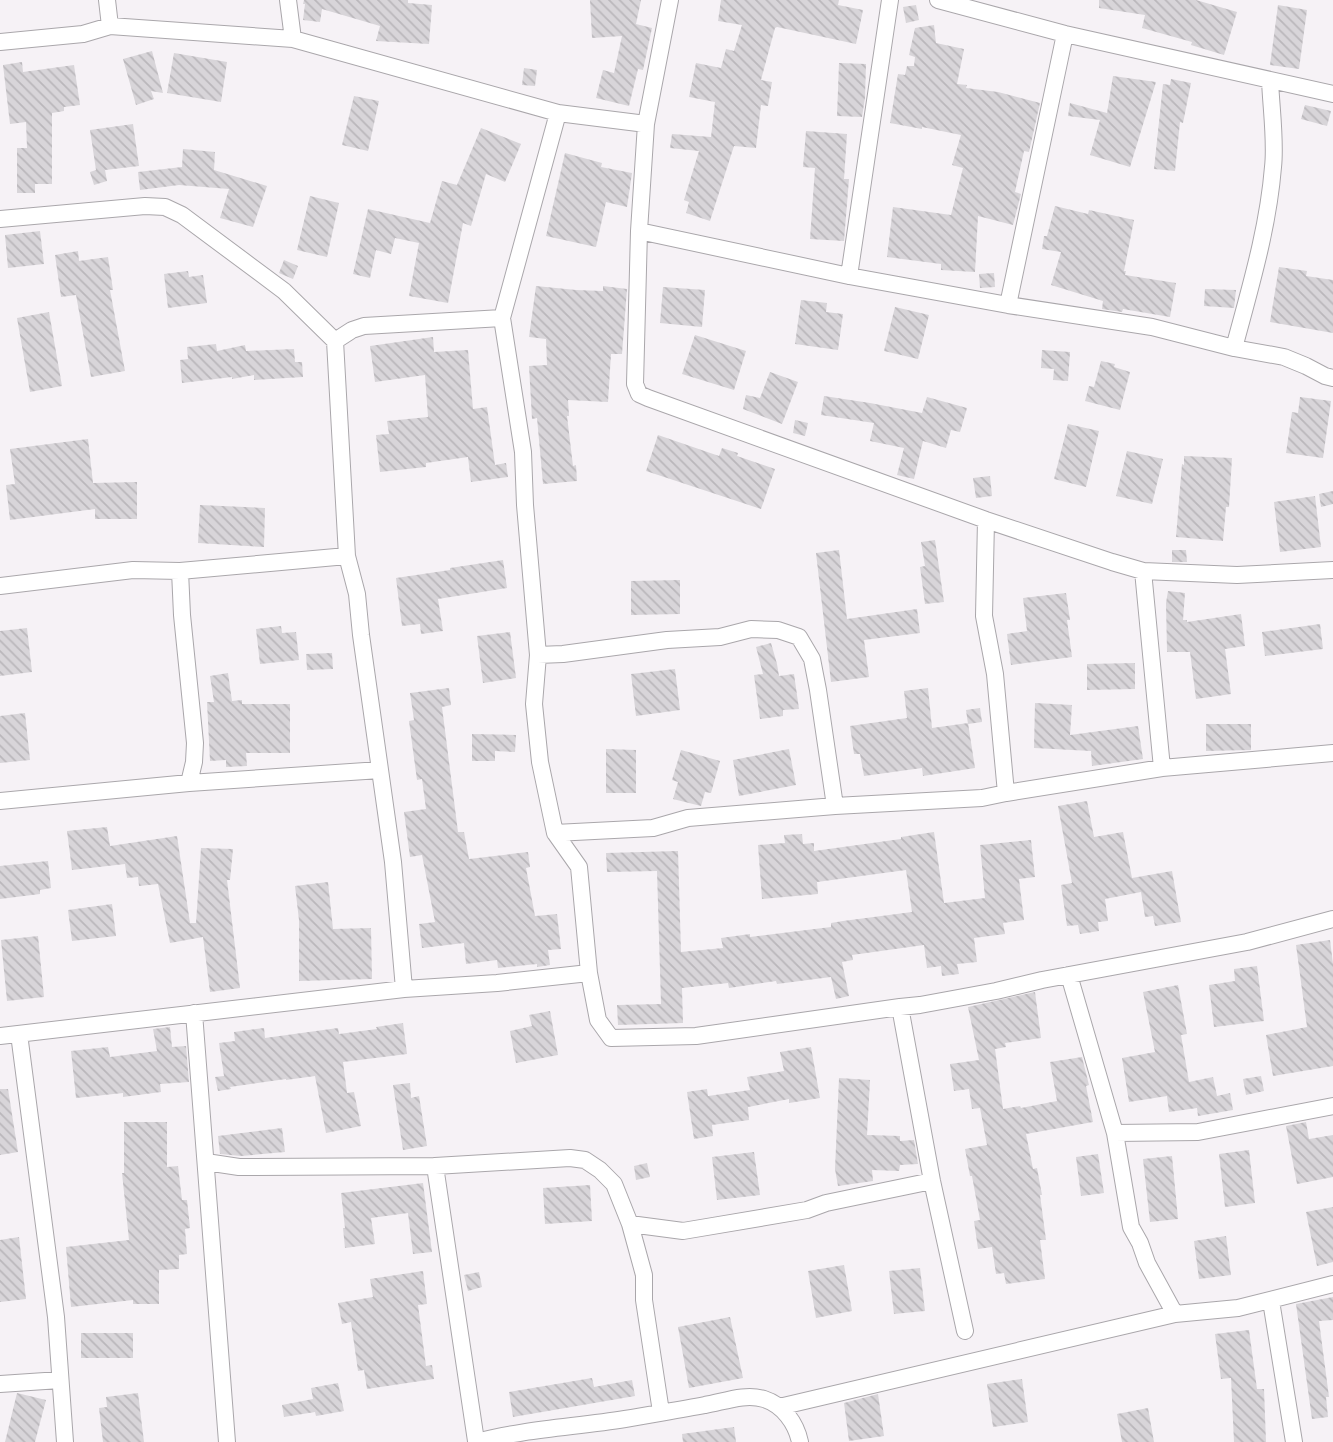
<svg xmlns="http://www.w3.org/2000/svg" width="1333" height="1442" font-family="Manrope,sans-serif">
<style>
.building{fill:url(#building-back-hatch)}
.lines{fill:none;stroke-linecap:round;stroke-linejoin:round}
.minor-casing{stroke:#aaa7ab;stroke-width:18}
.minor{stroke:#fff;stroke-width:16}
</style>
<defs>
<pattern id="building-back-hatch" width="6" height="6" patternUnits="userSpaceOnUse" patternTransform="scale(1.75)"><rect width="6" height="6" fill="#d8d5d9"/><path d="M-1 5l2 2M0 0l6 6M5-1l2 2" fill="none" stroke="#bab7bb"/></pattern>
</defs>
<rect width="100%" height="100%" fill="#f6f2f6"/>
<!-- building -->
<path class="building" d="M304 0H408V3L432 5 429 44 376 41 380 26 322 9 320 22 303 20 305 4H303Z
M590 0H641L636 24 652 28 643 70 638 69 629 106 596 98 603 70 614 73 622 36 592 38Z
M721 0H839L838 5 863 10 856 44 777 27 775 28 761 80 772 82 768 106 761 105 756 148 734 146 710 221 686 213 689 202 684 200 699 151 670 148 672 134 711 137 715 102 689 97 696 63 721 68 726 49 734 51 742 25 718 21Z
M1099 0H1196L1237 12 1224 55 1191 45 1192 42 1142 28 1145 15 1099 8Z
M916 5 919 20 906 23 903 7Z
M1278 5 1307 10 1299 69 1270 65Z
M934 25 936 43 964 49 957 84 967 85 966 88 998 92 1040 103 1029 152 1024 151 1015 192 1021 194 1013 225 978 216 975 272 941 270V264L887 257 893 207 951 215 963 168 952 165 961 135 922 127V129L890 123 898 74 905 75 907 66H914L915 57 909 55 915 28Z
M152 51 163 93 151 91 154 99 136 105 123 59Z
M174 53 227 62 221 102 167 93Z
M22 62 23 72 74 65 80 105 64 107V111L52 113V184H35V193H17V148H27L26 122 10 124 3 65Z
M839 63 866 64 865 98 862 117 837 116Z
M524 68 537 70 535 86 522 85Z
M1113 76 1156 82 1130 167 1090 155 1100 120 1068 116 1070 103 1107 113Z
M1171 79 1191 83 1183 123 1180 122 1175 171 1154 169 1163 84 1170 85Z
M354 96 379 101 368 151 342 145Z
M1305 105 1331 111 1327 126 1301 119Z
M133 124 139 166 105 170 107 181 94 185 90 172 96 170 90 130Z
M481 128 521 144 505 182 486 174 471 226 463 223 448 303 409 296 419 243 395 238 391 254 376 250 370 278 353 274 368 209 430 223 442 181 457 185Z
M806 131 847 134 844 179H849L844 241 810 239 815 168 803 167Z
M183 149 215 152 214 170 267 186 253 227 220 218 229 189 179 185 140 190 138 172 182 167Z
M565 153 602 163 601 167 632 173 627 207 606 202 596 247 546 236Z
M310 196 339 203 327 257 297 250Z
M1055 206 1088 214 1089 210 1134 220 1124 271H1126L1125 275 1176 283 1170 317 1123 309 1122 312 1102 309 1103 301 1051 285 1061 252 1042 249 1044 236H1047Z
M40 231 44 264 8 268 5 235Z
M78 251 79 261 108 257 113 290H110L125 371 91 377 76 295 61 297 55 255Z
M284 260 298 266 293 279 279 273Z
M1279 267 1307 271 1306 276 1333 280V333L1270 322Z
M188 271 189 277 203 275 207 303 168 308 164 274Z
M994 273 995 287 980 288 979 274Z
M536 286 576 290 603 291V286L627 289 622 354H611L608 402 568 400 569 416H567L573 466 576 465 577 481 543 484 537 418 532 419 529 366 547 365 546 339 529 337Z
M663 287 705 290 702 327 660 323Z
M1205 289 1236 290 1234 308 1204 306Z
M801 300 827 303 826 312 843 314 838 350 795 344Z
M895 307 929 315 918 359 884 351Z
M49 312 62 386 30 392 17 318Z
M695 335 746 351 734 390 682 374Z
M433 337 434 352 468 350 473 409 487 407 495 465 506 463 508 477 471 482 468 457 426 463V467L380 472 376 435 389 434 387 421 428 417 425 375 375 382 370 346Z
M216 344 217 351 245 345 246 351 294 349 295 362H302L303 377 254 380V375L232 379V377L182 383 180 360 188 359 187 347Z
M1042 350 1070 352 1068 381 1053 380 1054 369 1041 368Z
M1101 361 1115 364 1114 367 1130 372 1120 410 1085 401 1089 386 1094 387Z
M770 372 798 382 782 424 743 409 746 395 760 398Z
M824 396 870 403 922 413 927 397 967 408 960 432 951 430 946 448 923 441 914 479 897 475 904 448 870 441 874 423 821 415Z
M1300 397 1331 401 1323 458 1286 453 1292 412 1298 413Z
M795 420 808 423 805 436 793 433Z
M1068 424 1099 431 1086 487 1054 479Z
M658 435 719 456 722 448 738 453 737 456 775 469 761 509 646 471Z
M88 439 93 483 137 482V519H95V509L10 520 6 485 15 484 10 449Z
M1127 451 1163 459 1152 504 1116 496Z
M1184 456 1232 458 1229 507H1226L1223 541 1176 537 1182 464 1184 465Z
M990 476 992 496 976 498 973 478Z
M1333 491V504L1321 507 1319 494Z
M1315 496 1321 547 1280 552 1274 502Z
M200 505 265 508 264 547 198 543Z
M935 540 944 602 925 604 920 567 925 566 921 542Z
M839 550 847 619 917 609 920 633 864 640 869 677 831 682 816 553Z
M1172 550H1186L1187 562H1172Z
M503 560 507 588 438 599 443 631 421 634 420 624 402 626 396 578 450 570V568Z
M680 580V614L631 615V581Z
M1168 591 1185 593 1183 620H1187V622L1241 614 1245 646 1225 649 1231 694 1196 699 1190 652H1167L1166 603Z
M1066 593 1070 620H1067L1072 657 1011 665 1007 634 1027 631 1023 598Z
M1320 624 1323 649 1265 656 1262 632Z
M281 626 282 633 296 632 299 660 260 664 256 629Z
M27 628 32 672 0 676V631Z
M510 632 516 678 483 683 477 636Z
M771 643 777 664 779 676 794 674 799 709 783 710V716L760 719 754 675 763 674 756 647Z
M332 653 333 669 307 670 306 654Z
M1135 663V689L1087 690V664Z
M675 669 680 710 636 716 631 674Z
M228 673 232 701 242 700V704H290V753H246L247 766 226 767V760L210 761 207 702H214L210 676Z
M449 688 451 705 442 707 458 832H464L469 859 528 852 530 867 526 868 535 916 557 914 561 949 548 950 550 965 537 967V964L498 968 497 960 466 964 464 943 422 948 419 924 435 922 422 855 410 857 404 812 426 809 422 779 417 780 409 721 414 720 410 693Z
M928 688 932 728 968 723 975 768 923 776 922 768 864 776 860 754H854L850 726 907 718 904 691Z
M1035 703 1072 705 1070 735 1138 726 1143 759 1092 766 1091 751 1034 748Z
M980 708 982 722 968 724 966 710Z
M25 713 30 760 0 763V716Z
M1206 724H1251V750L1206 751Z
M472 734 516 735 515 752 495 751V761H472Z
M606 749 636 750V793H606Z
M789 749 796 785 739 796 733 760Z
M681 750 720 761 711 793 705 792 701 806 673 799 678 782 672 780Z
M1087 801 1094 837 1123 832 1132 878 1172 871 1181 922 1155 926 1153 916 1145 917 1141 892 1105 899 1108 921 1098 922 1099 931 1080 934 1078 925 1067 926 1061 885 1072 883 1058 806Z
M107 827 110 846 177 836 190 923H196L201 848 233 849 230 880H227L240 988 210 992 203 937 170 943 158 884 139 886 138 877 127 878 125 864 72 870 67 831Z
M934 832 944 903 985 898 980 845 1031 840 1035 877 1019 879 1024 920 1003 923 1005 934 974 938 977 962 957 964 959 974 942 976 941 966 927 968 924 945 852 955 853 960 842 962 849 996 836 999 831 977 777 984 776 981 729 988 728 983 682 988 683 1023 618 1025 617 1005 661 1004 657 871 607 872 606 853 678 851 681 952 723 948 721 938 750 934V937L831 927V923L843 921 912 912 906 870 817 882 818 894 762 899 758 845 785 843 784 835 802 834 803 844 814 843V851L901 839V837Z
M48 861 51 888 40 890V894L0 899V866Z
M328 882 333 929 371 928 372 979 299 981V920L295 886Z
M112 904 116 936 72 941 68 910Z
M38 936 44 997 7 1001 1 940Z
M1330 940 1333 964V1066L1273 1076 1266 1035 1307 1027 1296 945Z
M1257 966 1264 1021 1214 1027 1209 985 1235 981 1234 969Z
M1178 985 1187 1034 1181 1035 1189 1082 1213 1077 1217 1096 1230 1093 1233 1110 1198 1116 1197 1108 1169 1112 1167 1096 1129 1102 1122 1058 1155 1052 1143 992Z
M1035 992 1041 1038 1005 1043 1006 1047 995 1049 1003 1109 1020 1106 1021 1108 1057 1101 1050 1062 1082 1057 1089 1085 1086 1086 1093 1122 1026 1134 1033 1169 1037 1168 1042 1195H1040L1046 1240H1040L1045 1279 1006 1284 1004 1273 996 1274 992 1247 978 1249 974 1221 980 1220 972 1176H970L965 1149 987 1145 980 1108 972 1109 969 1089 954 1091 950 1064 979 1060 968 1007Z
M550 1011 558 1055 516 1063 510 1031 532 1026 529 1015Z
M403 1023 407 1054 343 1062 347 1093 354 1092 361 1126 326 1133 315 1076 286 1080V1079L230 1087 231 1089 218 1091 215 1077 224 1076 219 1043 235 1041 234 1032 264 1028 265 1038 338 1028 339 1034 377 1029 376 1027Z
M170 1027 172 1047 186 1046 189 1082 160 1084 161 1092 123 1097V1093L76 1098 71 1051 108 1047 110 1057 157 1051 153 1029Z
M811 1047 820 1098 789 1103V1099L748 1107 749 1120 712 1125 713 1136 694 1139 687 1092 707 1089 708 1096 750 1090 747 1077 784 1071 780 1052Z
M1261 1076 1264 1091 1246 1095 1243 1079Z
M839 1078 870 1080 867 1135 900 1136V1141L914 1140 918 1164 900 1165 899 1171 872 1170 873 1181 838 1186 835 1169Z
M410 1083 411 1098 419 1096 427 1146 403 1150 393 1085Z
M0 1089H8L18 1152 0 1155Z
M124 1122H167V1167L178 1166 182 1200H187L190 1228 185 1229 187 1254 179 1255V1269L159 1270V1304H133V1300L71 1307 66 1247 129 1240 122 1173H124Z
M1306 1122 1309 1139 1333 1135V1177L1297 1184 1286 1126Z
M282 1128 285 1152 241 1156 220 1154 218 1136Z
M1249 1150 1255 1203 1225 1207 1219 1154Z
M754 1152 760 1195 717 1200 712 1157Z
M1098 1154 1104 1193 1081 1196 1076 1157Z
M1172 1156 1178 1219 1150 1222 1143 1159Z
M647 1163 650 1177 636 1180 634 1166Z
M423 1183 432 1252 413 1254 408 1213 371 1218 375 1244 345 1248 343 1228H345L341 1193Z
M590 1185 592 1221 545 1224 543 1188Z
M1333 1207V1262L1317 1266 1306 1212Z
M1226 1236 1231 1275 1199 1279 1194 1241Z
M19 1237 26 1299 0 1302V1240Z
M844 1265 852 1311 816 1318 808 1271Z
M920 1268 925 1311 894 1314 889 1271Z
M423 1271 427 1304 418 1305 426 1366 432 1365 434 1379 367 1389 364 1370 358 1371 351 1322 342 1324 338 1303 373 1297 370 1279Z
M479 1272 482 1287 468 1291 464 1275Z
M1333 1297V1320L1319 1321 1329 1397H1326L1328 1417 1312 1419 1296 1304Z
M730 1317 743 1378 689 1388 678 1327Z
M1249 1330 1257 1389H1264L1266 1442H1234L1231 1378 1221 1379 1215 1334Z
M81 1333H133V1358H81Z
M592 1378 594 1387 632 1380 635 1396 513 1417 509 1392Z
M1022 1379 1028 1422 993 1427 987 1384Z
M338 1383 344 1411 316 1416 315 1412 284 1417 282 1405 313 1399 311 1388Z
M17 1393 46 1400 35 1442H5Z
M138 1393 144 1442H103L99 1408 107 1407 106 1397Z
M878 1394 884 1436 849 1441 844 1403Z
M1148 1408 1154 1442H1122L1117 1414Z
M734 1427 736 1442H683L682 1434Z"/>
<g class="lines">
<!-- minor casing -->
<g class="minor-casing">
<path id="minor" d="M107 0 110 26
M288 0 293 39
M670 0 646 124 639 231 635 384 639 394 648 398 986 520 1112 562 1143 571 1237 575 1333 570
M938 0 1065 34 1333 94
M0 42 83 34 110 26 293 39 558 113 646 124
M558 113 502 318 523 452 525 505 538 655 534 704 540 762 555 833 579 867 589 973 598 1020 611 1038 696 1036 900 1007
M0 219 145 206 165 207 182 215 284 291 335 341 347 556 357 594 361 635 393 862 404 989
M639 231 849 276 1008 305 1152 327 1234 348 1284 357 1306 366 1325 376 1333 378
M849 276 890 0
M1008 305 1065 34
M335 341 352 330 364 326 502 318
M1234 348C1250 288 1268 229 1273 167 1276 142 1271 107 1270 80
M180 571 182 615 195 743 194 762 189 783
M1143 571 1162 768
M0 586 133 570 180 571 347 556
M538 655 563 654 667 640 720 637 751 629 778 630 799 637 812 659 818 690 835 806
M1006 793 1162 768 1333 753
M0 801 189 783 380 770
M555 833 653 828 688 818 835 806 982 798 1006 793 995 674 984 616 986 520
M1069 975 1115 1133 1131 1227 1140 1243 1147 1263 1175 1314
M194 1013 227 1442
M19 1034 56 1317 65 1442
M0 1036 404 989 497 983 589 973
M1115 1133 1198 1132 1333 1106
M206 1162 239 1167 435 1166 570 1158 585 1160 600 1170 614 1184 630 1224 644 1275V1300L661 1412
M435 1166 476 1441
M630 1224 683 1231 807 1210 826 1203 932 1181
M1271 1301 1294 1442
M965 1331 932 1181 900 1007 920 1005 996 991 1042 980 1247 942 1333 919
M0 1384 60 1380
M779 1407 1175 1314 1238 1308 1333 1284
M476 1442C524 1429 576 1427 625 1419 652 1414 679 1410 705 1405 723 1402 745 1393 764 1399 783 1405 796 1423 800 1442"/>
</g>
<!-- minor -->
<use href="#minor" class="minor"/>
</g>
</svg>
